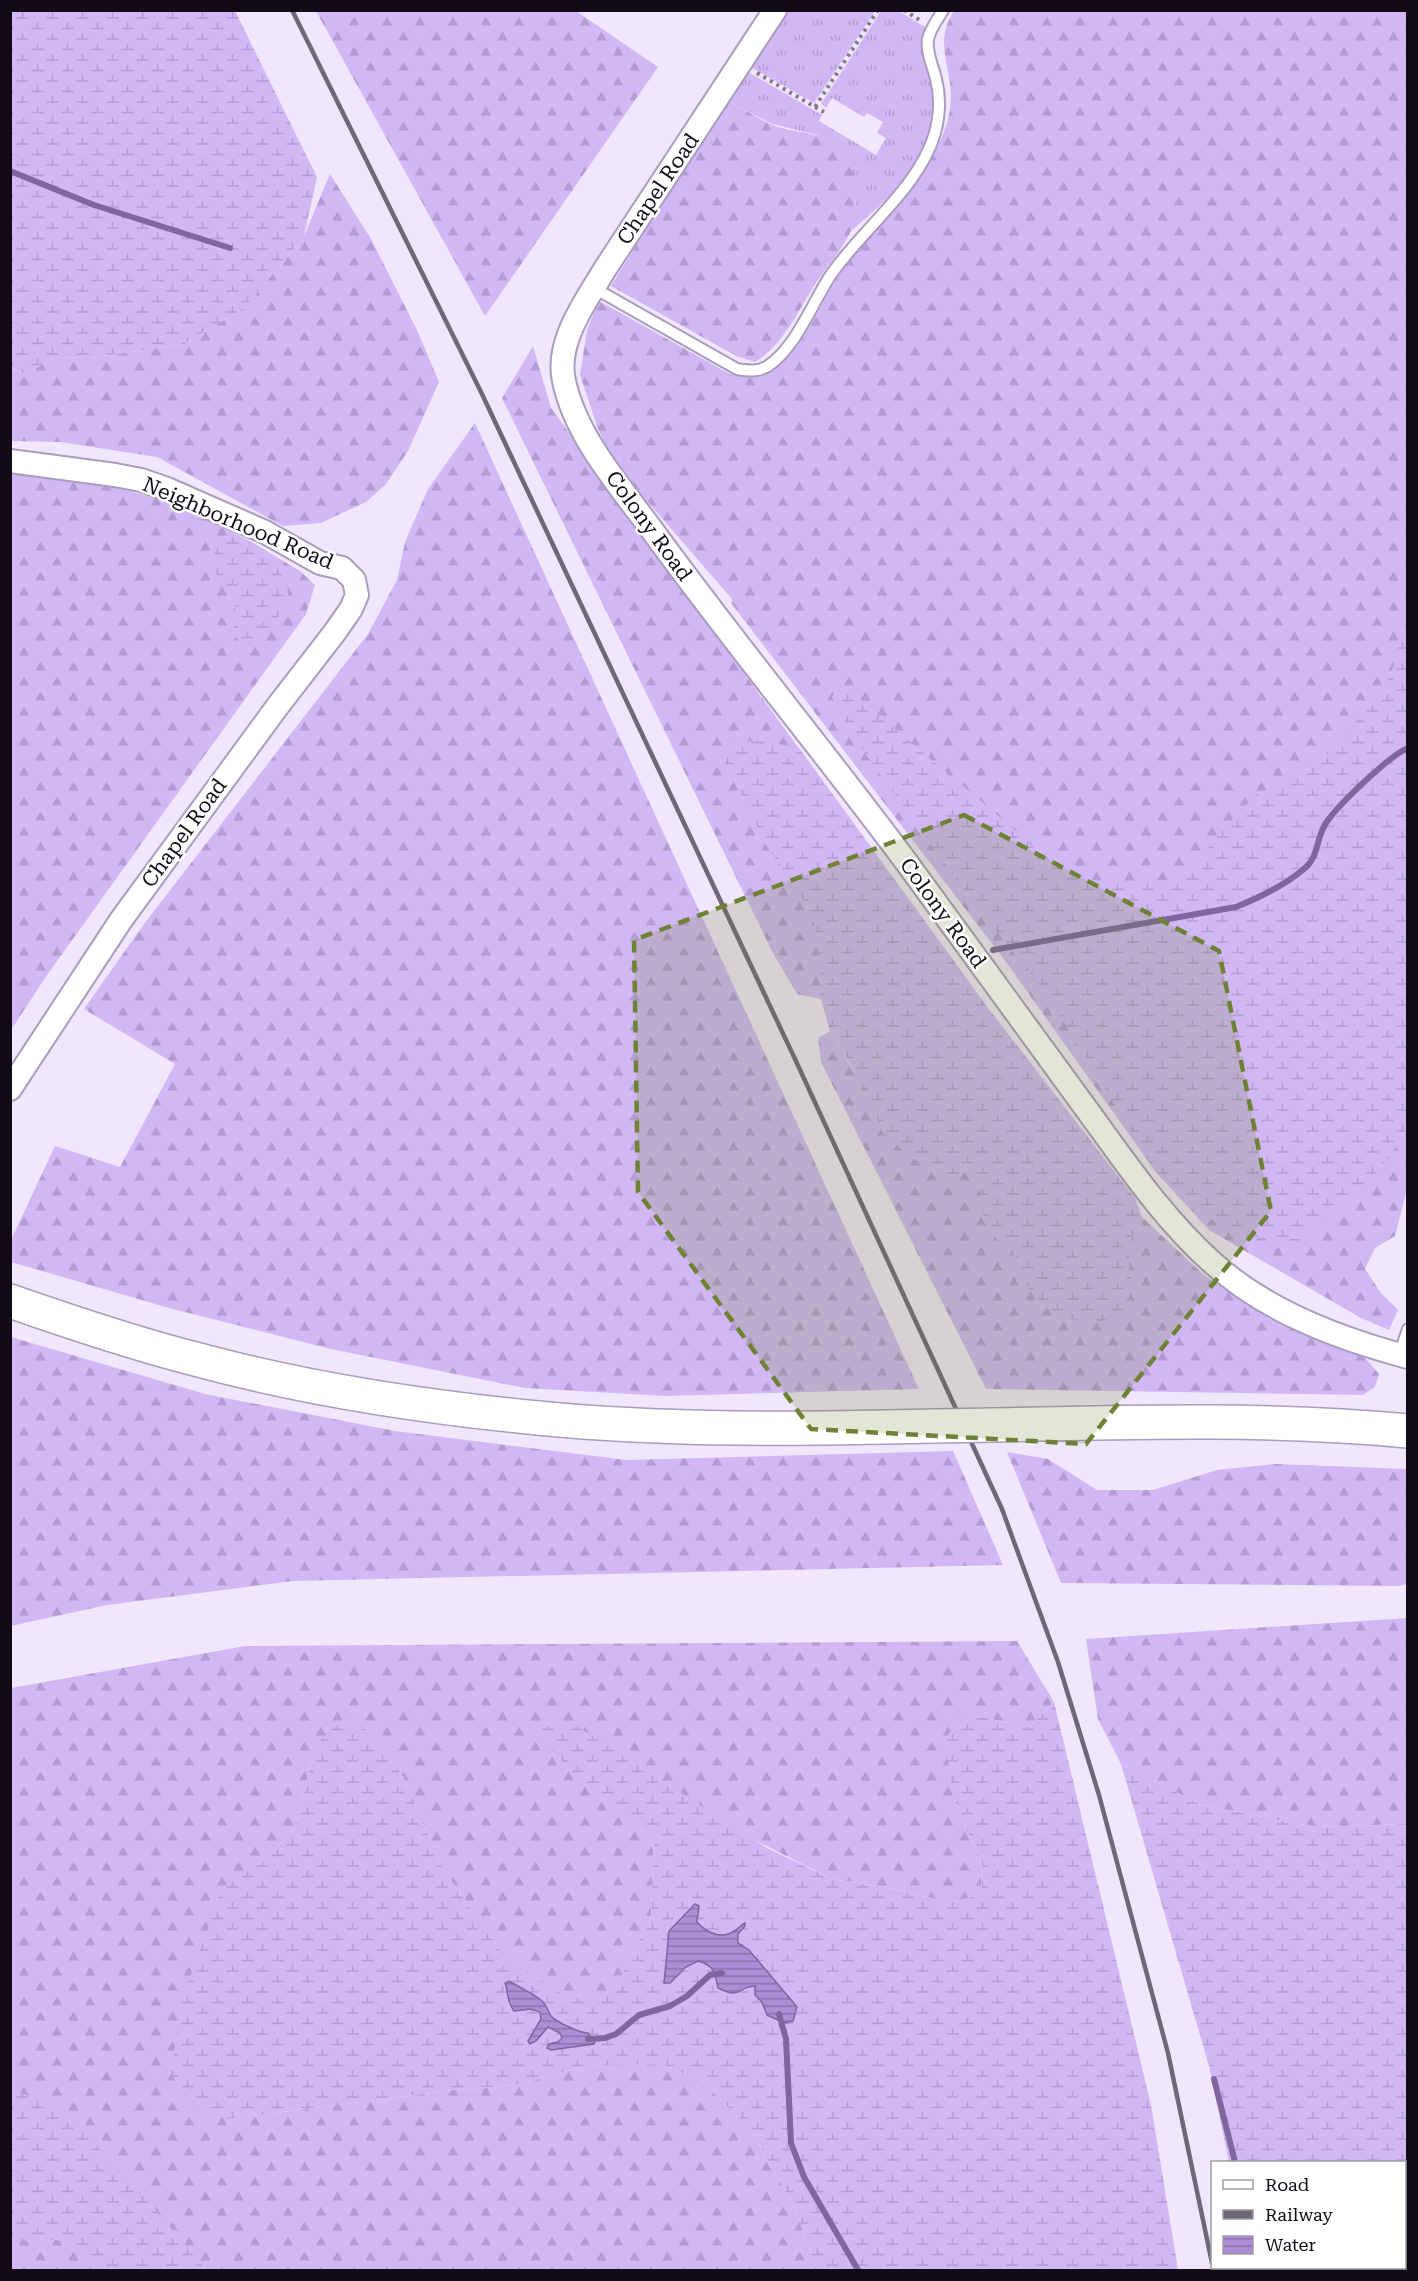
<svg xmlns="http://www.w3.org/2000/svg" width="1418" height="2281" font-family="'Roboto Serif',serif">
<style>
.grass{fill:url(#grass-tufts)}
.forest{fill:url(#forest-firs)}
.wetland{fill:url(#wetland-marsh)}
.water{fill:url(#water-rules);stroke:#7f669d;stroke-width:1.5}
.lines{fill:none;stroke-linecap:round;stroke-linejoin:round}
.stream{stroke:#7f669d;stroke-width:6}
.lane-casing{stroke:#a99cbc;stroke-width:14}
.street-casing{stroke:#a99cbc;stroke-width:26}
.highway-casing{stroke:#a99cbc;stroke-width:36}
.path{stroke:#817a8a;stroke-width:4;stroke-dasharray:3 4.5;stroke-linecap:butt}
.lane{stroke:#fff;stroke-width:10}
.street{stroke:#fff;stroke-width:22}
.highway{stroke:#fff;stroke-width:33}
.rail{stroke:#6f6777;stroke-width:4.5}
.highway-bridge-casing{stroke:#a99cbc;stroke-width:36;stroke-linecap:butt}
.highway-bridge{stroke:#fff;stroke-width:33}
.marked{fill:#6d8234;fill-opacity:0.2;stroke:#6d8234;stroke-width:4.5;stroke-dasharray:12 8;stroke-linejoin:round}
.labels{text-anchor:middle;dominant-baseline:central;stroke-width:5;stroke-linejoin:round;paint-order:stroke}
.street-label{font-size:21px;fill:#110b17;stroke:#fff}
</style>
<defs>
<pattern id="grass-tufts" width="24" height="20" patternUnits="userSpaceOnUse" patternTransform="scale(1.5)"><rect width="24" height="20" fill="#d2b7f5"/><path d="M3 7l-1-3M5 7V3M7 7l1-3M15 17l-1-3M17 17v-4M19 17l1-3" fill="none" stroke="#b39cd1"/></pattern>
<pattern id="forest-firs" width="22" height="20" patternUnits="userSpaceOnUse" patternTransform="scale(1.5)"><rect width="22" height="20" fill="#d2b7f5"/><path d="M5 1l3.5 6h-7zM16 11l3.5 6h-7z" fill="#b39cd1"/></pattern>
<pattern id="wetland-marsh" width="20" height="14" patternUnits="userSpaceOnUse" patternTransform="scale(1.5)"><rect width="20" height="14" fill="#d2b7f5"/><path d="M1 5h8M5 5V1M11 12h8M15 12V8" fill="none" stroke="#b39cd1"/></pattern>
<pattern id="water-rules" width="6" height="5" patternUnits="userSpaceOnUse" patternTransform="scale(1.5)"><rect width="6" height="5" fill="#ae8dd7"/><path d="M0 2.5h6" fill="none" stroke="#8c71ad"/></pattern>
</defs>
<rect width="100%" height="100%" fill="#f0e7fc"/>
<!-- grass -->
<path class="grass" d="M779 11H875L814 103 745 64Z
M881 11H899L928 29C917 51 930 68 933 91 943 152 892 196 851 231L856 201 818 135 772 124 726 100 743 69 822 115 819 121 876 155 886 138 877 133 883 122 867 113 864 117 832 98 826 108 821 104Z"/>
<!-- forest -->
<path class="forest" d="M316 11H576L658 67 485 316Z
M954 11H1407V1189L1395 1236 1375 1248 1365 1269 1381 1293 1398 1310 1389 1330 1361 1318 1209 1230 1155 1171 1006 962 731 603 732 599 614 463 598 429 580 375 587 330 599 301 728 373C741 376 756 381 768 373 807 349 819 302 844 266 853 254 865 244 875 232 899 204 926 173 941 139 945 130 949 118 950 108 956 73 931 45 954 11Z
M726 100C741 107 755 117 770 124 793 134 819 130 840 146 858 160 859 214 850 233 841 251 827 266 816 283 798 310 784 345 755 362L736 356 611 286Z
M330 174 371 239 417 330 439 382 408 451 386 484 366 502 321 523 283 526 157 457 60 442 11 441 10 367 25 375 54 357 90 358 185 344 245 307 304 236Z
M533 346 551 408 985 1004 859 971 821 999 797 994 774 955 502 398Z
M475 423 919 1389 666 1396 525 1388 331 1349 169 1308 11 1262V1240L55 1146 120 1167 175 1064 84 1009 144 924 368 634 397 580 405 542 428 489Z
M11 469 110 486 176 504 248 540 300 571 315 585 306 614 45 978 11 1030Z
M830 1031 853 1069 1113 1249 1142 1217 1204 1275 1270 1319 1365 1358 1379 1374 1375 1387 1363 1395 986 1389 821 1062 818 1038Z
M11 1337 205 1394 395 1431 627 1460 953 1451 1003 1565 293 1581 107 1605 11 1626Z
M1007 1452 1048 1459 1097 1490H1153L1217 1470 1275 1464 1407 1469V1584L1399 1586 1061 1583Z
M1407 1618V1824L1315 1827 1202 1805 1121 1764 1098 1719 1086 1639Z
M1017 1641 1054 1702 1029 1727 962 1713 953 1797 982 1865 981 1894 950 1903 891 1888 832 1879 533 1728 580 1781 654 1840 651 1916 612 1996 568 1998 503 1954 443 1869 403 1777 371 1734 315 1745 296 1827 265 1860 222 1889 229 2119 454 2090 516 2085 587 2066 661 2064 704 2083 749 2128 794 2206 817 2270H11V1688L245 1646Z"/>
<!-- wetland -->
<path class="wetland" d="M10 11H235L317 177 304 236 245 307 185 344 90 358 54 357 25 375 11 367Z
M233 537C256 541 264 548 277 567 282 574 288 582 288 592 288 613 261 640 242 645L233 634 236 596C217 575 203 569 219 541Z
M1407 622V1132L1365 1189 1328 1219 1299 1239 1247 1238 1192 1210 1155 1171 1050 999 956 879 851 734 832 697 840 688 867 706 995 813 1055 866 1085 880 1128 882 1170 880 1197 863 1224 828 1257 794 1286 783 1319 762 1349 731 1387 683 1396 659 1400 635Z
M759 740 799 748 985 1004 1135 1198 1142 1217 1131 1240 1129 1265 1132 1289 1123 1313 1095 1324 1054 1316 1027 1286 1018 1259 995 1237 983 1216 981 1194 975 1178 967 1172 943 1177 910 1157 882 1132 869 1094 830 1031 821 999V949L811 912 765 843 722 757 729 744Z
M1054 1702 1151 2105 1178 2270H817L794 2206 749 2128 704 2083 661 2064 587 2066 516 2085 454 2090 228 2119 195 2110 171 2074 182 1999 222 1889 265 1860 296 1827 315 1745 345 1718 371 1733 403 1777 443 1869 503 1954 568 1998 612 1995 651 1916 654 1840 580 1781 532 1728 572 1723 767 1848 832 1879 890 1888 950 1903 981 1894 982 1865 953 1797 945 1740 962 1713 1029 1727Z
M1121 1764 1202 1805 1315 1827 1407 1824V2270H1252L1251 2268H1404V2162H1229L1209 2066Z
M11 2090 27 2095 83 2122 107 2161 146 2199 206 2270H94L89 2252 56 2240 11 2241Z"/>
<!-- water -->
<path class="water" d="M695 1904 699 1906 697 1922C704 1930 717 1938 728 1934 734 1933 740 1926 745 1923V1926L738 1934V1943L749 1950 797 2007 793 2021 784 2023 767 2015 762 2002 755 1995V1986C736 1987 742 2000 718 1988 715 1973 714 1965 698 1961L686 1967 670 1983H664L669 1931Z
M509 1981C519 1987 532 1993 541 2000 546 2004 548 2011 551 2016 556 2022 580 2033 588 2033L595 2042 594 2044 551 2050 547 2048 549 2044 558 2042 562 2038 560 2033 548 2027 536 2041 530 2044 528 2041 541 2019 540 2012 531 2009 514 2011C506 2001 509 1993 505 1983Z"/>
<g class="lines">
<!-- stream -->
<path class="stream" d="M10 171 94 205 230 248
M993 950 1236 907C1258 898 1287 884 1305 868 1319 856 1316 838 1326 823 1337 806 1390 755 1408 748
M779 2014 786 2039 791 2143 804 2177 858 2270
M588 2039 605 2038 616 2034 639 2015 670 2006 687 1996 710 1975 722 1973
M1214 2079 1235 2162
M1259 2268 1260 2270"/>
<!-- lane casing -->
<g class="lane-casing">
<path id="lane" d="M594 288 737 369C749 371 758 372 768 366 796 347 812 304 830 276 862 229 919 188 935 133 940 114 941 98 936 79 933 66 926 53 928 39 930 29 938 19 943 10
M1399 1355 1408 1329"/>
</g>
<!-- street casing -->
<g class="street-casing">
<path id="street" d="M775 10 605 269C586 301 555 342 564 381 576 437 619 485 652 530 734 643 823 750 907 863 968 946 1028 1030 1090 1114 1128 1166 1165 1221 1214 1264 1267 1312 1340 1339 1408 1357
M10 461 115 475 141 480 167 489 265 532 320 563 342 568 354 580 357 595 351 609 335 632 277 707 121 920 10 1089"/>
</g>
<!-- highway casing -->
<g class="highway-casing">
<path id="highway" d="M10 1301C73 1323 135 1344 199 1360 310 1390 424 1407 538 1418 670 1431 802 1429 934 1426
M993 1425C1131 1422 1270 1418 1408 1431"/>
</g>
<!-- path -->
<path class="path" d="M904 10 921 21
M757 73 815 107 878 10
M815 107 824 112"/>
<!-- lane -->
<use href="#lane" class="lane"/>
<!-- street -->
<use href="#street" class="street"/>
<!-- highway -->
<use href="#highway" class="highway"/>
<!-- rail -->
<path class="rail" d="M292 10 481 392 795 1059 1002 1509 1058 1662 1099 1795 1168 2053 1212 2263"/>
<!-- highway-bridge casing -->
<g class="highway-bridge-casing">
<path id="highway-bridge" d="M934 1426 993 1425"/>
</g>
<!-- highway-bridge -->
<use href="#highway-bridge" class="highway-bridge"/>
</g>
<!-- marked area -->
<path class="marked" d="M964 815 1219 951 1271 1211 1086 1444 811 1429 638 1192 634 940Z"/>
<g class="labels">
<!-- street labels -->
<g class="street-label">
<text transform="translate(658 189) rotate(-56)">Chapel Road</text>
<text transform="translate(238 523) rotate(23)">Neighborhood Road</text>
<text transform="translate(649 526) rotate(54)">Colony Road</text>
<text transform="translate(184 833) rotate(-54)">Chapel Road</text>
<text transform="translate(943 913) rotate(54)">Colony Road</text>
</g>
</g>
<!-- border -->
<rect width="1418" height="2281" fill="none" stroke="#110b17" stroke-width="24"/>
<!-- legend -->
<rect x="1211" y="2161" width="195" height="108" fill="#ffffff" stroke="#a09da2" stroke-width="1.5"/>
<rect x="1223" y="2180" width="30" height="9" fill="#ffffff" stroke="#a09da2" stroke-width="1.5"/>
<text x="1265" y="2191" font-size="18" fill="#110b17">Road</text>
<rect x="1223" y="2210" width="30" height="9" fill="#6f6777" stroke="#a09da2" stroke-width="1.5"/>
<text x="1265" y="2221" font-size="18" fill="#110b17">Railway</text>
<rect x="1223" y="2236" width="30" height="18" fill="url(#water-rules)" stroke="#a09da2" stroke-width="1.5"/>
<text x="1265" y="2251" font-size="18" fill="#110b17">Water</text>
</svg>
